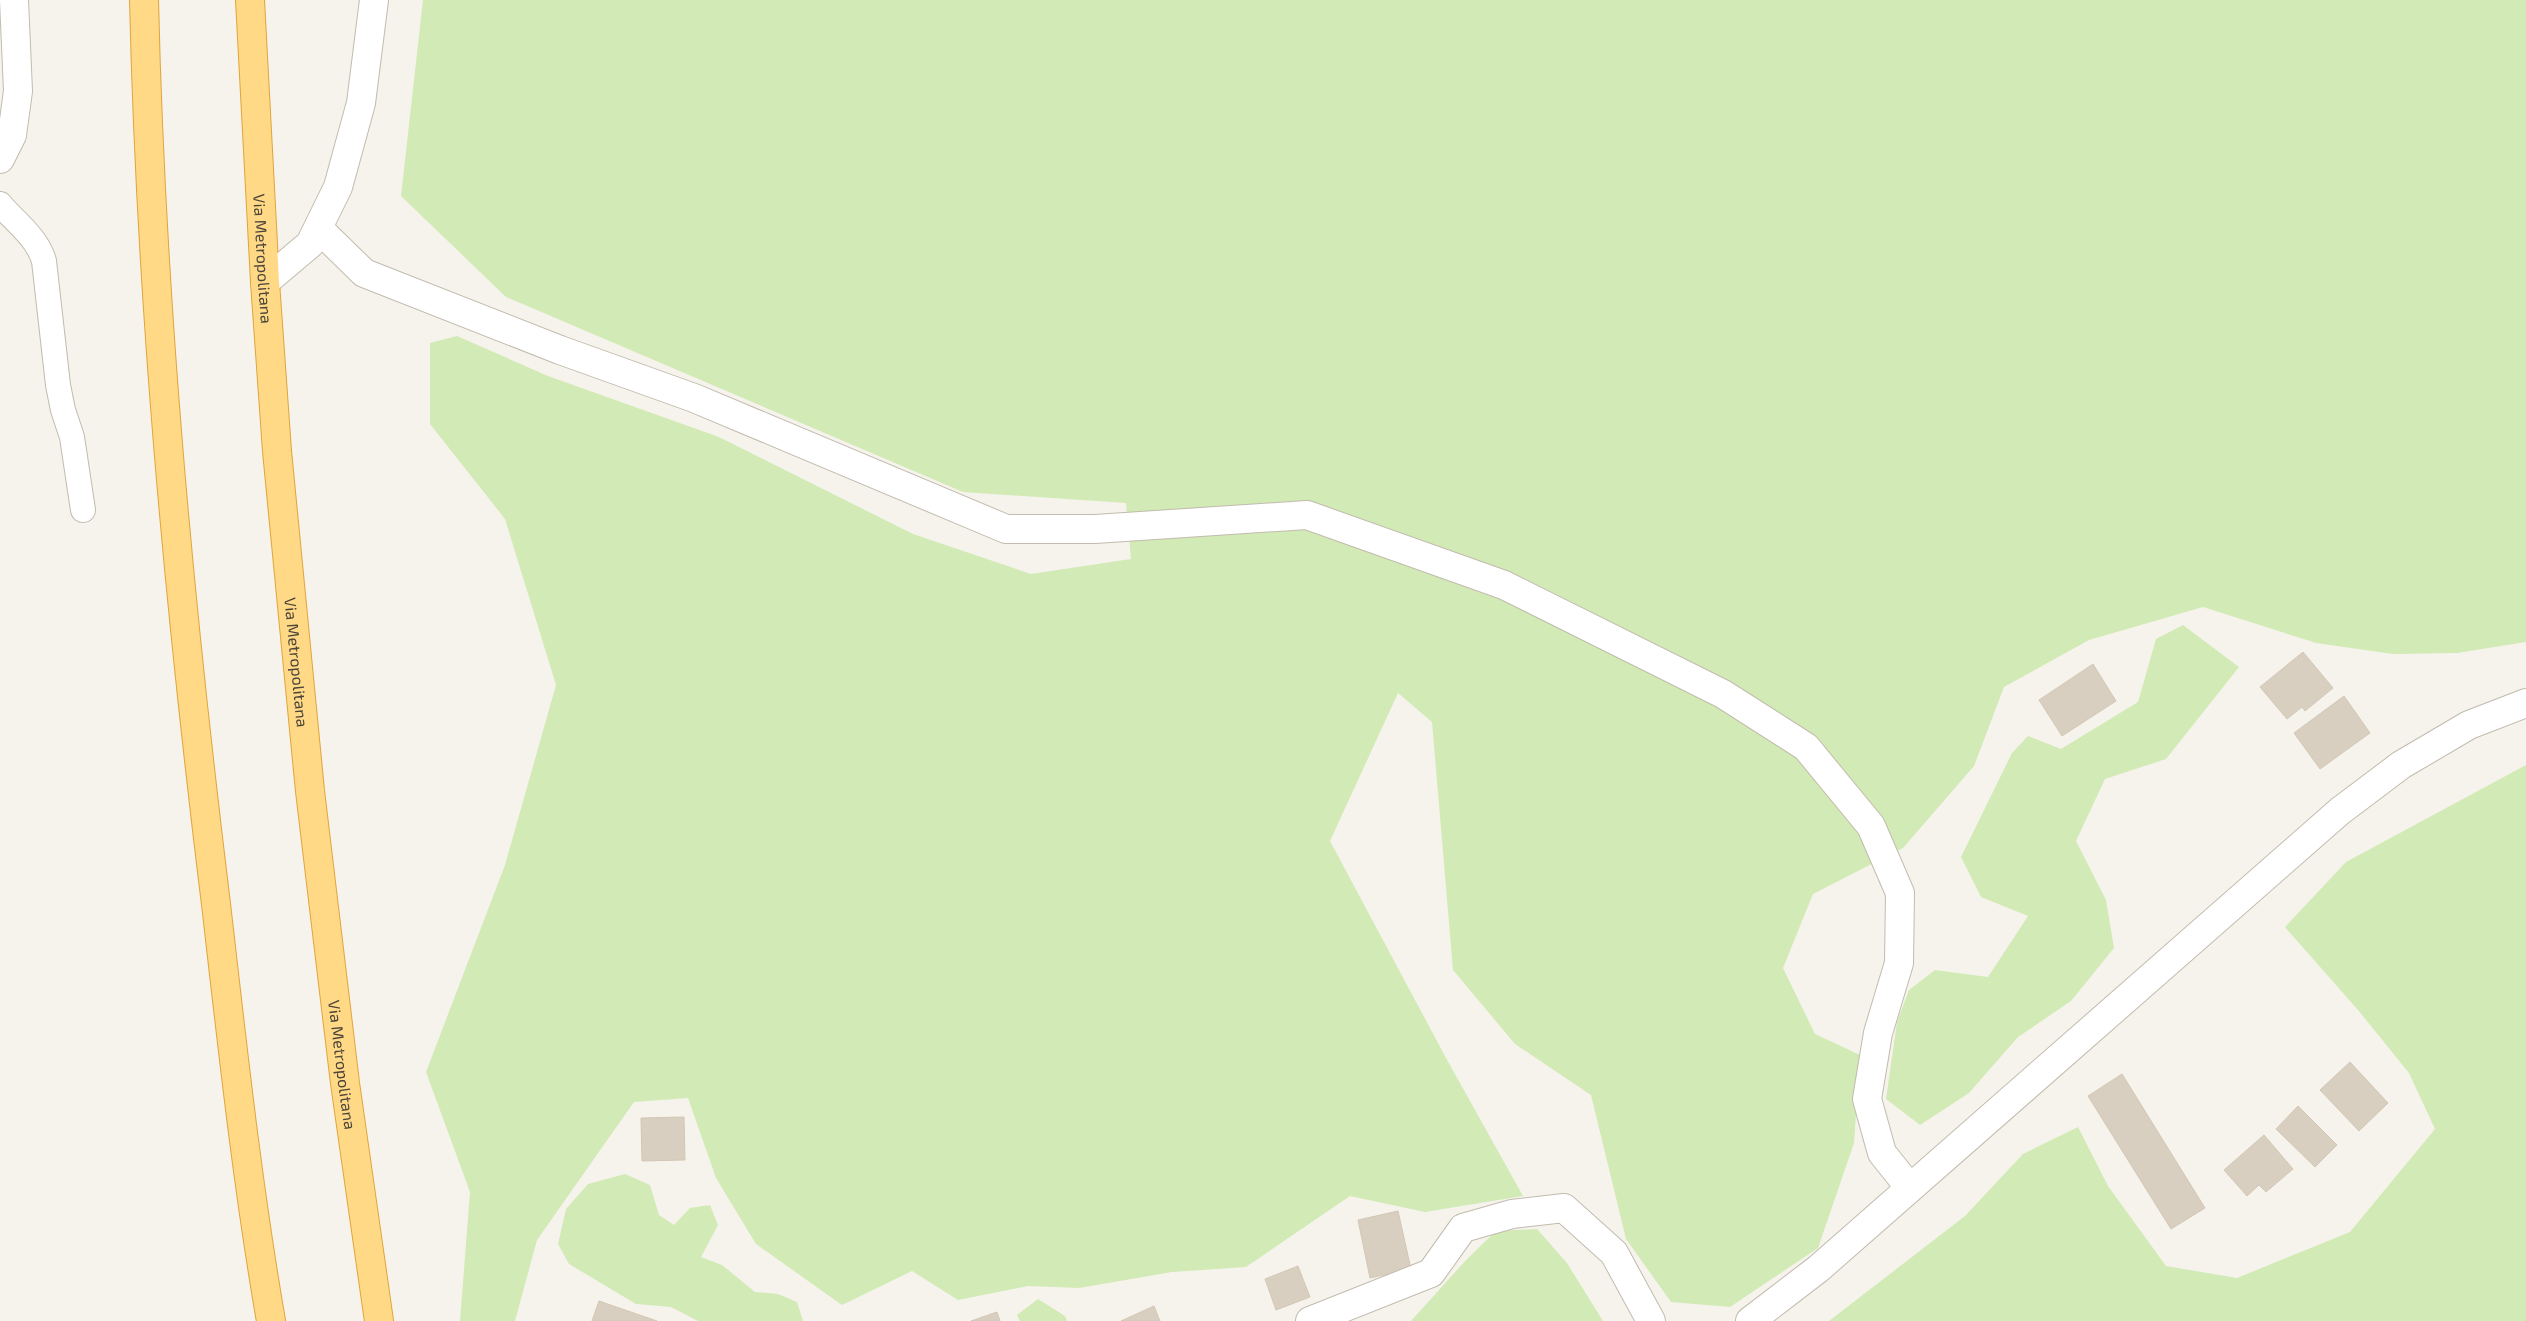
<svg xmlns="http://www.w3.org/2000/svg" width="2526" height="1321" font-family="'Exo 2',sans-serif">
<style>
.green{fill:#d2eab5}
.building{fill:#d8cfc1;stroke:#d3c7b4}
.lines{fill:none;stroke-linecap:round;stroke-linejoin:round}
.service-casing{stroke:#c2bbae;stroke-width:26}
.minor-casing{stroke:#c2bbae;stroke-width:30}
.trunk-casing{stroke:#e0a43c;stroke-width:30}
.service{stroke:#fff;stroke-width:24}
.minor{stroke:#fff;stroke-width:28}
.trunk{stroke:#ffd985;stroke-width:28}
.labels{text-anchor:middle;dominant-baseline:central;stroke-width:4.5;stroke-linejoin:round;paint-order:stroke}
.street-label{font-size:16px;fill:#4b4439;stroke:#fff}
</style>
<rect width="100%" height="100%" fill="#f6f3ec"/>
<!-- green -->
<path class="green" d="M423 0H2526V642L2457 653 2393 654 2316 643 2203 607 2089 640 2004 687 1974 766 1903 848 1813 894 1783 968 1815 1034 1860 1055 1854 1143 1818 1248 1730 1307 1671 1302 1626 1239 1591 1095 1515 1044 1453 970 1432 722 1398 693 1330 841 1446 1058 1523 1196 1425 1212 1350 1196 1246 1267 1172 1272 1079 1288 1028 1286 958 1300 912 1271 842 1305 756 1244 716 1178 688 1098 634 1102 537 1240 515 1321H460L470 1192 426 1072 505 865 556 685 505 519 430 424V343L457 336 548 376 719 437 913 534 1031 574 1131 559 1126 503 963 492 506 297 401 196Z
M2183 625 2239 667 2166 759 2105 779 2076 841 2106 900 2114 948 2071 1001 2018 1037 1969 1093 1920 1125 1886 1099 1897 1022 1909 990 1935 970 1988 977 2028 916 1981 897 1961 857 2012 753 2028 736 2061 749 2138 702 2156 639Z
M2526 765V1321H1829L1965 1216 2023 1154 2078 1127 2108 1186 2166 1266 2237 1278 2350 1232 2435 1129 2409 1073 2358 1010 2285 927 2346 862Z
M625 1174 650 1185 659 1215 674 1225 690 1208 710 1205 718 1225 701 1257 722 1265 755 1292 778 1294 797 1302 803 1321H698L671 1307 636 1304 569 1264 558 1244 566 1209 588 1184Z
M1537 1229 1567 1263 1603 1321H1411L1467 1259 1496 1231Z
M1038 1299 1065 1316 1067 1321H1020L1017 1315Z"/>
<!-- building -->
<path class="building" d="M2303 652 2333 688 2305 711 2302 707 2287 719 2260 687Z
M2093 664 2116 701 2062 736 2039 700Z
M2344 696 2370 733 2320 769 2294 733Z
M2350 1062 2388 1103 2359 1131 2320 1090Z
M2122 1074 2205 1208 2171 1229 2088 1096Z
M2298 1106 2337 1145 2315 1167 2276 1129Z
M684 1117 685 1160 642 1161 641 1118Z
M2264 1135 2293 1169 2266 1192 2259 1185 2247 1196 2224 1170Z
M1398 1211 1411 1269 1370 1278 1358 1220Z
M1298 1266 1310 1297 1276 1310 1265 1279Z
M599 1301 657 1321H592Z
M1154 1306 1160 1321H1121Z
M997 1312 1000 1321H971Z"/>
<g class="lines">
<!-- service casing -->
<g class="service-casing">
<path id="service" d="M0 204C16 223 37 237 44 261L58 385 63 410 72 437 83 510"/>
</g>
<!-- minor casing -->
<g class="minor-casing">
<path id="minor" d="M0 159 12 135 18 91 14 0
M318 228 364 273 560 350 694 398 1006 529H1095L1307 515 1504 585 1723 694 1806 747 1871 826 1900 893 1899 963 1878 1033 1867 1099 1882 1153 1910 1188
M265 282 310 244 338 187 361 103 374 0
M1310 1321 1431 1273 1463 1228 1512 1214 1564 1208 1614 1253 1651 1321
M1750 1321 1818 1269 2340 811 2401 765 2469 725 2526 703"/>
</g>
<!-- trunk casing -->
<g class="trunk-casing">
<g id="trunk">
<path d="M144 0C151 303 179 604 216 904 232 1043 247 1183 271 1321"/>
<path id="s1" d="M250 0 265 282 277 451 310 791 345 1083 379 1321"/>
</g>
</g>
<!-- service -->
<use href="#service" class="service"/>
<!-- minor -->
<use href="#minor" class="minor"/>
<!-- trunk -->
<use href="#trunk" class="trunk"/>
</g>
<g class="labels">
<!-- street labels -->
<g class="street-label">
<text stroke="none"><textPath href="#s1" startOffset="259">Via Metropolitana</textPath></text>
<text stroke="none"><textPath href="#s1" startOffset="664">Via Metropolitana</textPath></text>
<text stroke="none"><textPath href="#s1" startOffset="1069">Via Metropolitana</textPath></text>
</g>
</g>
</svg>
